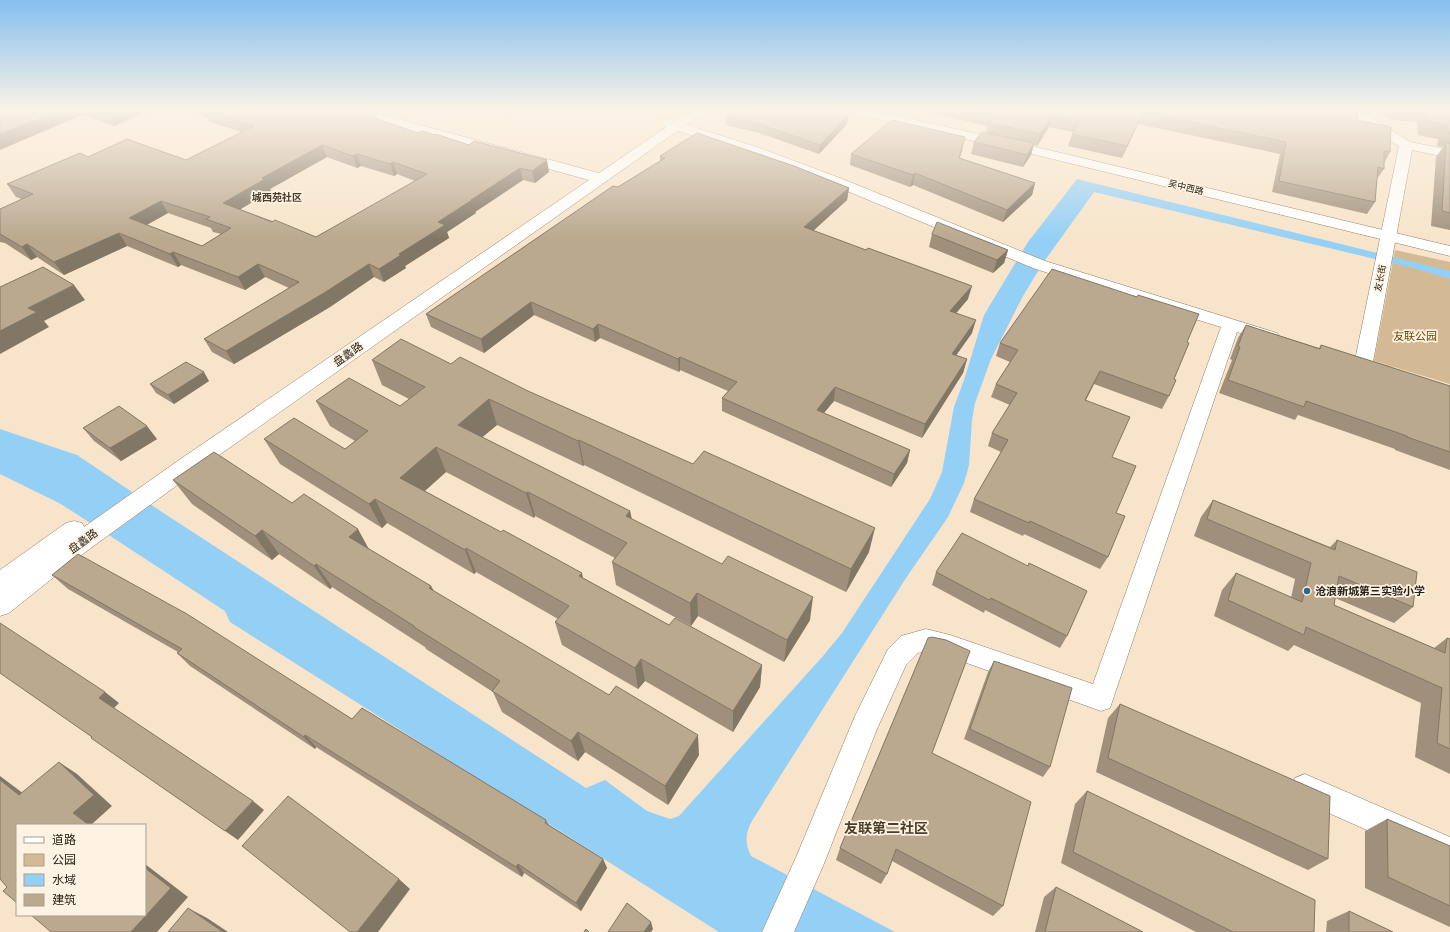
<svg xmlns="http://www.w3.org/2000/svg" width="1450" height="932" font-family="Mulish,'Noto Sans SC',sans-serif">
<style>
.green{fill:#d4ba94}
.water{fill:#94d0f6}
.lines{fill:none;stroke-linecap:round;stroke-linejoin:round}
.street-casing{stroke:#8d7d65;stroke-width:1}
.secondary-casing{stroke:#8d7d65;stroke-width:1}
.street{fill:#fff;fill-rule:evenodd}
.secondary{fill:#fff;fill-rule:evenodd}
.wall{fill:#a0907b;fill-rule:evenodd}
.shaded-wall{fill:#827664}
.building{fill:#baa88f;stroke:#827664;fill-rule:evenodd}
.poi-dot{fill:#336482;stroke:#fef3e3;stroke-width:1.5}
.labels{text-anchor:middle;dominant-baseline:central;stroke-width:3.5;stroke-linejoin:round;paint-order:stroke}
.far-street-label{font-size:9px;fill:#282117;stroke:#fef3e3}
.far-neighbourhood-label{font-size:10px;font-weight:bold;fill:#4b3d27;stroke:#fef3e3}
.park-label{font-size:11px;fill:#684500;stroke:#fef3e3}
.street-label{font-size:11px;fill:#282117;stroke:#fef3e3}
.poi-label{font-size:11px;font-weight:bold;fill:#282117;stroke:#fef3e3;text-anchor:start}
.near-neighbourhood-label{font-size:14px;font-weight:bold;fill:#4b3d27;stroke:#fef3e3}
</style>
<rect width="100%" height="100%" fill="#f7e4ca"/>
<!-- green -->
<path class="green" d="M1395 250 1450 262V384L1374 361Z"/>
<!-- water -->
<path class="water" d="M1077 179 1450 271V279L1417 269 1094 192 1043 263 1023 296 991 359 975 403 972 420 969 465 964 483 948 517 906 578 765 800C754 820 739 832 751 856L895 932H719L230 622 225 611 75 513 59 503 0 474V429L77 455 162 512 586 788 605 780 647 811 670 819 679 816 823 656 842 633 930 499 942 472 954 407 964 380 984 315 1028 242Z"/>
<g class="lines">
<!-- street casing -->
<g class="street-casing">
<path id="street" d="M1344 110H1359L1410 142 1450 150V158L1412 150 1373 362 1391 367 1393 371 1391 375 1384 377 1356 369 1354 365 1399 146 1346 113Z
M668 119 757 147 840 178 1045 261 1277 333 1280 337 1277 341 1271 343 1237 332 1110 708 1101 711 950 657 926 651 918 653 906 665 877 729 823 866 794 932H762L797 855 855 716 888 649 901 636 926 629 950 635 1093 684 1221 327 1087 286 1033 268 830 184 747 153 663 126 662 123 663 120Z
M1305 774 1450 837V867L1295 798 1291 788 1295 778Z"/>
</g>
<!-- secondary casing -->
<g class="secondary-casing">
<path id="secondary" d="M342 110H364L599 173 691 110H707L198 470 84 553 9 613 0 616V570L66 523 74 521 82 523 84 527 182 458 589 180 344 113Z
M845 110H870L1028 145 1450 246V256L1028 153 852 114 847 113Z"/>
</g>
<!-- street -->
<use href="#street" class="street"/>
<!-- secondary -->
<use href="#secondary" class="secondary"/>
</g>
<!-- wall -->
<path class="wall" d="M0 110H150L114 126 82 115Z
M185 110H358L378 119 418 133 549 172 535 183 523 180 475 212 476 213 447 232 449 238 405 266 406 268 384 282 374 277 330 307 234 364 212 352 204 339 289 288 265 277 245 290 181 265 178 267 127 246 64 275 37 257 31 260 5 243 0 242V209L22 199 16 197 7 184 88 157 186 160 242 132 210 122 208 118ZM327 157 357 168 361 166 394 176 397 174 415 181 316 237 240 209 271 191 270 189ZM168 213 211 228 213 232 221 234 202 246 147 225Z
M918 110H1358L1357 120 1390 152 1384 163V169L1377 179 1375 202 1367 214 1272 192 1280 154 1138 124 1122 158 1068 146 1073 132 1049 127 1037 146 1034 145 1031 155 1023 167 971 154 974 142 986 133 988 126Z
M1376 110H1450V230L1431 226 1436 157 1443 147 1437 146 1438 139 1418 135 1417 122 1392 120Z
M848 115 847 124 819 154 759 133 726 125V116Z
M963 148 960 158 1035 183 1032 195 1003 222 913 185 910 187 850 165 851 154Z
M660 156 849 188 847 200 813 231 968 299 956 313 972 333 956 355 967 359 963 373 922 438 834 401 823 413 910 450 907 463 891 487 722 411V398L728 391 680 370 679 372 600 338 595 342 534 315 484 353 431 327 426 314 618 187 660 161Z
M932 234 1008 250 1004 263 993 273 929 247Z
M1246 325 1319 348 1321 345 1450 386V470L1395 450V449L1298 415 1295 420 1219 393 1232 360 1230 359 1238 338Z
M1187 342 1174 379 1169 396 1162 409 1094 384 1086 400 1112 457 1116 513 1108 557 1100 569 1024 534 1023 536 970 512 974 499 1001 452 988 446 992 433 1010 405 991 397 996 384 1010 362 996 356 1000 343Z
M372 360 451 364 528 391 869 552 846 592 584 465 583 466 497 425 482 437 630 511 632 519 810 620 784 662 698 616 691 626 616 585 612 562 615 558 535 516 534 518 446 472 425 491 669 625 762 665 760 687 733 732 645 681 638 689 562 645 555 622 558 619 476 572 474 574 387 523 382 528 280 464 264 439 345 449 355 441 330 426 316 401 400 406 409 399 382 385Z
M209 381 174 404 156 393 150 384Z
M83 428 157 439 121 461 94 441Z
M173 480 292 503 431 586 434 591 699 755 668 805 585 752 578 761 502 712 493 692 426 649 425 647 332 587 330 589 279 554 272 560 192 504Z
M1213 500 1330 547 1337 540 1413 607 1394 623 1335 598 1334 605 1434 648 1447 638 1450 639V774L1415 757 1421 703 1294 645 1288 651 1214 616 1222 590 1236 573 1291 598 1295 579 1194 536 1201 517Z
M962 533 1067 636 1060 648 985 610 984 613 932 585 936 572Z
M52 575 352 719 546 820 549 825 603 859 607 868 581 911 524 873 522 877 316 747 315 749 190 666 177 653 178 652 68 589Z
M994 661 1050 767 1043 777 964 739 988 672Z
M1120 704 1328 859 1308 870 1096 772 1108 718Z
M932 753 1003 906 993 916 892 861 887 874 881 884 836 860 840 848Z
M1087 791 1314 932H1196L1061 863 1075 804Z
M1387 819 1450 846V927L1365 888V831Z
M1056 887 1143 932H1035L1044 897Z
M1349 911 1393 932H1326L1327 921Z"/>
<!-- shaded-wall -->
<path class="shaded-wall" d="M60 110H79L82 115 0 150V134Z
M116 110H150L114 126 107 114Z
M1143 112 1138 124 1122 158 1127 146Z
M848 115 847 124 819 154 820 145Z
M1053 115 1049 127 1037 146 1040 134Z
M1034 143 1031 155 1023 167 1027 155Z
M322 145 327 157 270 189 271 191 229 216 223 203 262 178Z
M357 154 361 166 357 168 353 156Z
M547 160 549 172 535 183 532 171Z
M393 162 397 174 394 176 390 164Z
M520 168 523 180 475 212 476 213 447 232 449 238 405 266 406 268 384 282 379 269 399 254 438 222 471 200Z
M915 173 913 185 910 187 913 175Z
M1035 183 1032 195 1003 222 1007 210Z
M849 188 847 200 803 240 804 227Z
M161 201 168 213 137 230 129 218Z
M119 233 127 246 64 275 54 262Z
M27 244 37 257 31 260 22 247Z
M1008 250 1004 263 993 273 997 260Z
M173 252 181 265 178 267 170 254Z
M258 264 265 277 245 290 238 277Z
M369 264 374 277 330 307 234 364 226 351Z
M74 285 85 300 44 321 49 327 0 354V331L28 308Z
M972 286 968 299 947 324 950 311Z
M531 302 534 315 484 353 481 339Z
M976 320 972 333 948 367 952 354Z
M598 324 600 338 595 342 593 329Z
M680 357V370L679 372 678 359Z
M967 359 963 373 922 438 925 424Z
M1100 371 1094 384 1079 413 1085 400Z
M204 372 209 381 174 404 168 395Z
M835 387 834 401 815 424 817 410Z
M489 399 497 425 467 450 458 425Z
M147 426 157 439 121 461 110 448Z
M579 440 584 465 583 466 578 441Z
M436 447 446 472 412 502 400 478Z
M910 450 907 463 891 487 894 474Z
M528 492 535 516 534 518 526 493Z
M375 499 387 523 382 528 369 504Z
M630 511 634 535 626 516Z
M875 528 869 552 846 592 851 569Z
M358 529 371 553 349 537Z
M262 530 279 554 272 560 255 536Z
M466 548 476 572 474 574 465 550Z
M316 564 332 587 330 589 314 566Z
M582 573 587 596 579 576Z
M431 586 443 609 429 588Z
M697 593 698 616 691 626 690 603Z
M813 597 810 620 784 662 787 640Z
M641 659 645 681 638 689 635 668Z
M762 665 760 687 733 732V711Z
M105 692 119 703 113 709 99 698Z
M578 732 585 752 578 761 571 741Z
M305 735 316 747 315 749 304 737Z
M698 735 699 755 668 805 665 786Z
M59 762 77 774 112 806 92 824 93 825H89L73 813Z
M0 776 40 806 19 795 0 780Z
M253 801 264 810 238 840 225 831Z
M603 859 607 868 581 911 576 903Z
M145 864 188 897 157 932H131L145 868Z
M518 864 524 873 522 877 516 867Z
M399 879 410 889 378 932H357Z
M188 908 207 918 228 932H223Z
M651 922 653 929 651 932H644Z"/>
<!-- building -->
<path class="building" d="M0 110H60L0 134Z
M95 110H116L107 114Z
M205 110H358L377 116 374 118 418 133 422 131 435 135 436 134 469 145 474 141 547 160 532 171 520 168 471 200H472L438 222 445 225 399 254 401 255 379 269 369 264 324 293 226 351 204 339 299 282 258 264 238 277 173 252 170 254 119 233 54 262 27 244 22 247 0 234V209L33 194 7 184 80 153 88 157 127 139 186 160 254 126ZM322 145 353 156 357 154 390 164 393 162 427 174 316 237 275 220 272 222 223 203 265 179 262 178ZM161 201 210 217 206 219 231 228 202 246 129 218Z
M733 110H826L848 115 820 145 759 124 726 116Z
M969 110H1358L1357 120 1391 127 1390 152 1384 151V169L1378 167 1375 202 1279 181 1286 142 1143 112 1127 146 1072 134 1080 121 1053 115 1040 134 989 123 994 116Z
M1426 110H1450V133L1447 132V125L1427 121Z
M892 120 965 137 959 158 1035 183 1007 210 915 173 913 175 851 154Z
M982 132 1034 143 1027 155 974 142Z
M697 133 794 166 849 188 804 227 866 250 868 248 972 286 950 311 976 320 952 354 967 359 925 424 835 387 817 410 910 450 894 474 722 398 737 382 680 357 678 359 598 324 593 329 531 302 481 339 426 314 613 186 618 187 665 158 660 156Z
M1446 143H1450V213L1442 211Z
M937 222 1008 250 997 260 932 234Z
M43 267 74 285 28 308 37 312 0 331V287Z
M1052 269 1137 297 1138 295 1199 314 1187 342 1189 343 1174 379 1176 380 1169 396 1100 371 1085 400 1130 417 1112 457 1136 466 1116 513 1125 516 1108 557 1030 521 1029 523 974 499 1008 440 992 433 1017 393 996 384 1018 350 1000 343Z
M1246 325 1320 349 1321 345 1450 386V452L1407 437V436L1306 401 1304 407 1228 380 1240 347 1238 346Z
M401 339 451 364 460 357 528 391 693 464 704 451 875 528 851 569 579 440 578 441 489 399 458 425 630 511 626 516 722 564 728 556 813 597 787 640 697 593 690 603 612 562 627 543 528 492 526 493 436 447 400 478 501 532 503 530 582 573 579 576 669 625 675 618 762 665 733 711 641 659 635 668 555 622 569 606 466 548 465 550 375 499 369 504 264 439 294 418 345 449 368 431 316 401 349 378 400 406 425 387 372 360Z
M186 362 204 372 168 395 150 384Z
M119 406 147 426 110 448 83 428Z
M214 452 292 503 304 494 358 529 349 537 431 586 429 588 609 695 616 686 698 735 665 786 578 732 571 741 492 691 500 681 414 627V626L316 564 314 566 262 530 255 536 173 480Z
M1213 500 1335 550 1337 540 1417 572 1413 607 1339 576 1334 605 1445 653 1447 638 1450 639V749L1437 743 1442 688 1306 627 1304 635 1228 600 1236 573 1302 602 1311 563 1207 519Z
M962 533 1028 566 1029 563 1087 591 1067 636 991 598 989 600 936 572Z
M78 554 187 614 352 719 362 708 546 820 545 823 603 859 576 903 518 864 516 867 305 735 304 737 177 653 182 649 52 575Z
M0 623 105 692 99 698 253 801 225 831 91 738 92 737 0 673Z
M932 637 946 640 970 651 932 753 1031 802 1003 906 896 849 887 874 840 848 928 638Z
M994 661 1072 688 1050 767 970 729Z
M1120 704 1330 796 1328 859 1108 758Z
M59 762 94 795 73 813 89 825H17V903L3 891 7 887 0 879V780L19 795Z
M1087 791 1315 900 1314 932H1233L1073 852Z
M288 796 399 879 357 932H350L242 846Z
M1387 819 1450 846V906L1388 877Z
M145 868 171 888 131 932H51L31 915H145Z
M1056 887 1143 932H1045Z
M627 903 651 922 644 932H608Z
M188 908 223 932H168Z
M1349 911 1393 932H1349Z
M586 929 589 932H584Z"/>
<!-- sky -->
<linearGradient id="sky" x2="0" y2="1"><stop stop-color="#86bfee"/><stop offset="0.46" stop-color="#fbf3e7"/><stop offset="1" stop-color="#fbf3e7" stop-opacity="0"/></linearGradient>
<rect width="1450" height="240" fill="url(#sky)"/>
<!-- markers -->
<circle class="poi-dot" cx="1307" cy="591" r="4"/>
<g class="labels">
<!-- far-street labels -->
<g class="far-street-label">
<text transform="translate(1186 187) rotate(14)">吴中西路</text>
<text transform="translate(1380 278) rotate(-79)">友长街</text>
</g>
<!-- far-neighbourhood labels -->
<g class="far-neighbourhood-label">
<text x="277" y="197">城西苑社区</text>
</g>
<!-- park labels -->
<g class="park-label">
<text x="1415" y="336">友联公园</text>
</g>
<!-- street labels -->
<g class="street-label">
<text transform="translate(348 354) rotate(-35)">盘蠡路</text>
<text transform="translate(83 541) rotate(-36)">盘蠡路</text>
</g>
<!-- poi labels -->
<g class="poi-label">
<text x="1315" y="591">沧浪新城第三实验小学</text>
</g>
<!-- near-neighbourhood labels -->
<g class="near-neighbourhood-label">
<text x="886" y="828">友联第二社区</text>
</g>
</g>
<!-- legend -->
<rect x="16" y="824" width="130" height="92" fill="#fef3e3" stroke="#a89f91"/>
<rect x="24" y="837" width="20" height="6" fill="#ffffff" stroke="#a89f91"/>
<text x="52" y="844" font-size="12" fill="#282117">道路</text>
<rect x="24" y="854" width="20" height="12" fill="#d4ba94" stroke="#a89f91"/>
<text x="52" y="864" font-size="12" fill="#282117">公园</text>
<rect x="24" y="874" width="20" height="12" fill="#94d0f6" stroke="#a89f91"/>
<text x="52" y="884" font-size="12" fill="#282117">水域</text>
<rect x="24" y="894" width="20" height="12" fill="#baa88f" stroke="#a89f91"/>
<text x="52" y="904" font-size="12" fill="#282117">建筑</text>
</svg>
